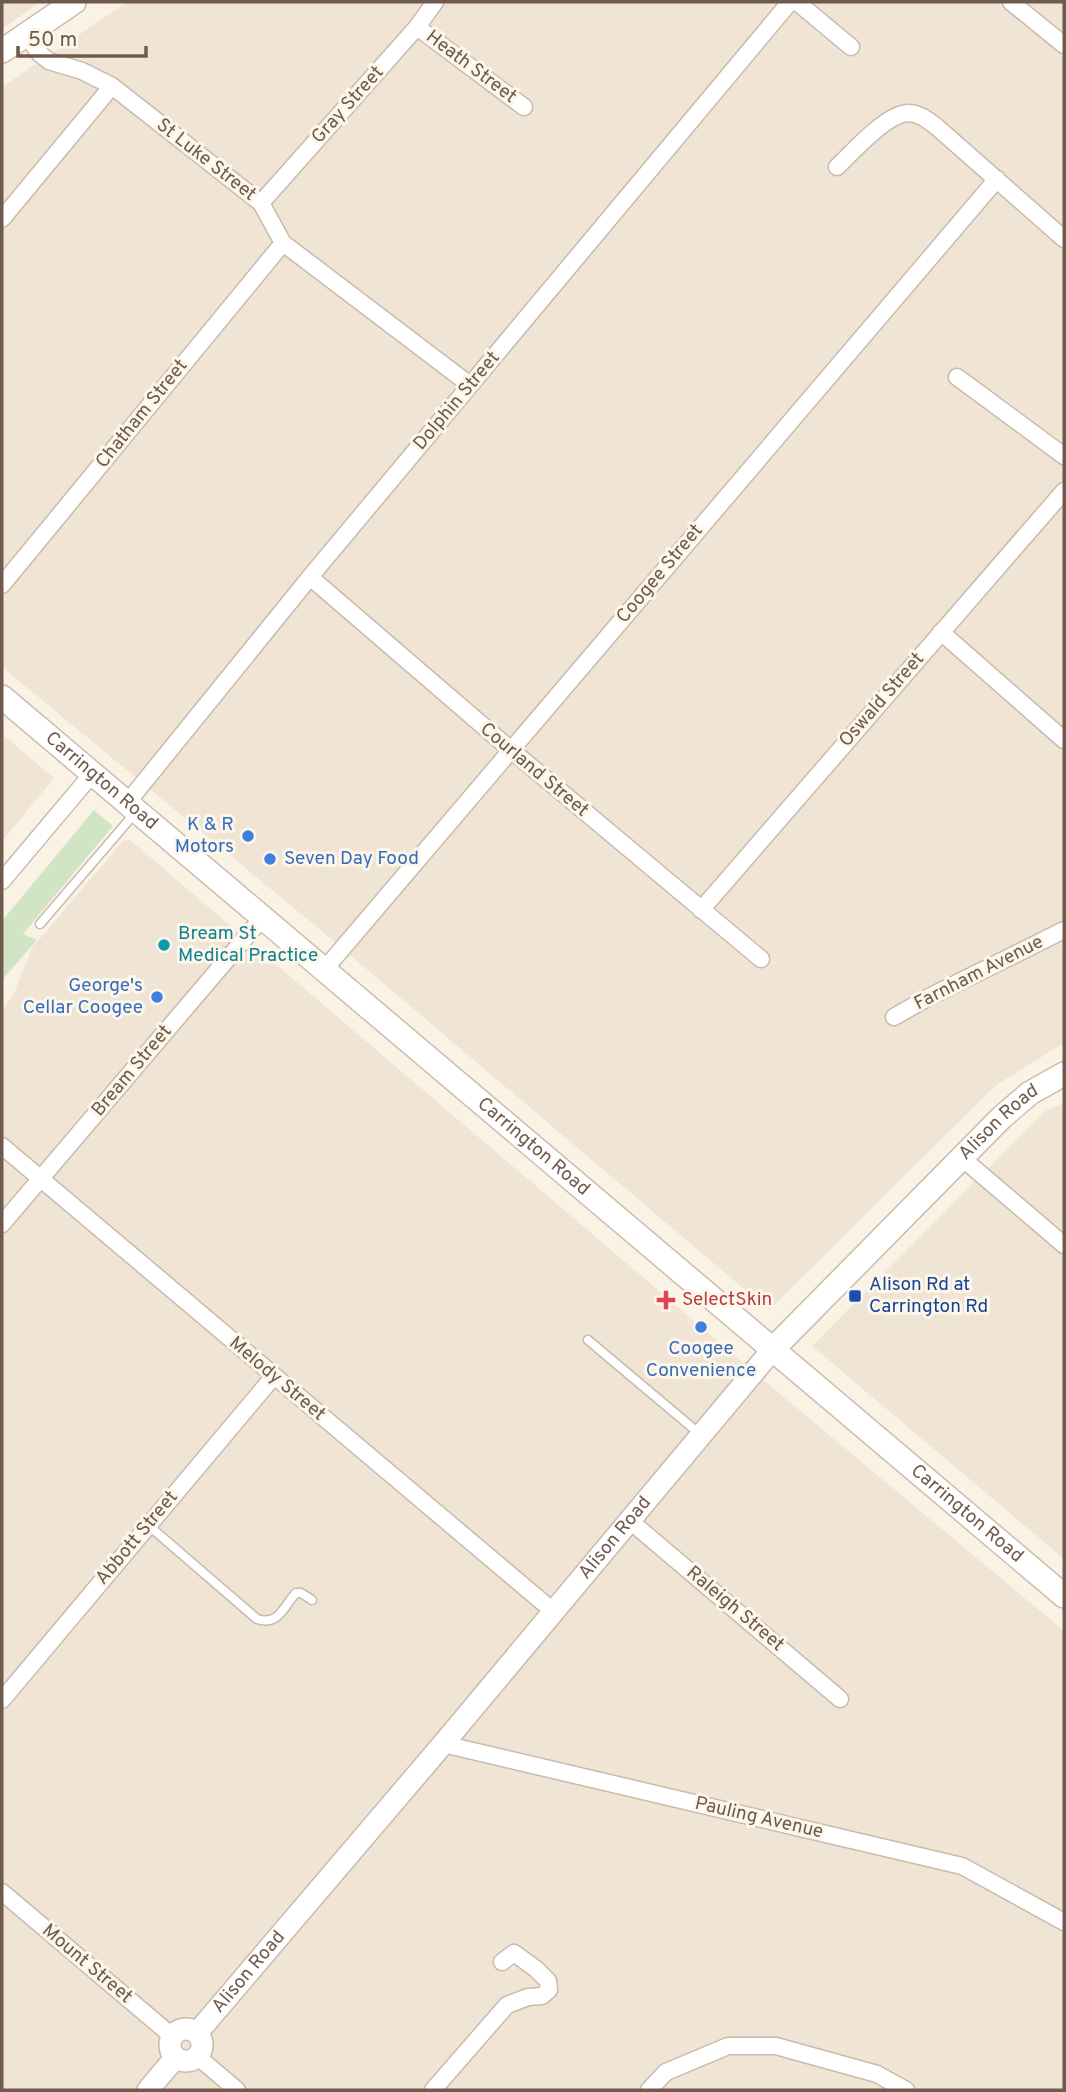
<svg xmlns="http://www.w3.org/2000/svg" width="1066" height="2092" font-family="Overpass,sans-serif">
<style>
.residential{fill:#f0e4d4}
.green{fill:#d1e5c5}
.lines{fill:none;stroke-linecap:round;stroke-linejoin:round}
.service-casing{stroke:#c9baad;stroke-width:11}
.minor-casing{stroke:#c9baad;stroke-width:19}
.tertiary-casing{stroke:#c9baad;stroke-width:24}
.secondary-casing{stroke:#cebcad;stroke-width:26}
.service{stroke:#fff;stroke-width:8}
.minor{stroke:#fff;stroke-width:16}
.tertiary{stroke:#fff;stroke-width:21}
.secondary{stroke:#fff;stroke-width:23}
.shop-dot{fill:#3f7fe0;stroke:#fdf6ea;stroke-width:2.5}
.culture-dot{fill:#0f9aa8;stroke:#fdf6ea;stroke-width:2.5}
.transit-dot{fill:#1a4fb4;stroke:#fdf6ea;stroke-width:2.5}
.health-dot{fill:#e0444e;stroke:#fdf6ea;stroke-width:2.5}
.labels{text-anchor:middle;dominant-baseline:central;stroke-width:6;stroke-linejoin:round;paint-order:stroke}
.street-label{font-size:19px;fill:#6f5a4d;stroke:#fdf6ea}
.shop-label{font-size:19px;fill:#366cbe;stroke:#fdf6ea;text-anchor:end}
.culture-label{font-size:19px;fill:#0d838f;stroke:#fdf6ea;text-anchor:start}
.transit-label{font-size:19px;fill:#164399;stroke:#fdf6ea;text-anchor:start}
.health-label{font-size:19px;fill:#be3a42;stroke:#fdf6ea;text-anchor:start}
</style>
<rect width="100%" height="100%" fill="#f9f2e5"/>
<!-- residential -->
<path class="residential" d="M2 2H40L2 29Z
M127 2H1064V1043L996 1085 769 1310 318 928 2 667V87Z
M2 734 54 778 2 841Z
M130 840 768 1384 1064 1631V2090H2V1009L13 996 32 948 123 841Z
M1064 1103V1559L812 1346 1044 1112Z"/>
<!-- green -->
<path class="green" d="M94 810 113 826 23 934 37 940 2 980V921Z"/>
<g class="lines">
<!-- service casing -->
<g class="service-casing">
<path id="service" d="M40 924 135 813
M588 1340 701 1435
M148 1525 257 1619C279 1626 283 1607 296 1593H301L312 1600"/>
</g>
<!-- minor casing -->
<g class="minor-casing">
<path id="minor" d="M797 2 851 47
M1011 2 1064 45
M417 27 524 107
M26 35 40 54 49 61 82 71 112 86 261 203 283 243 470 385
M837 167C853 152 886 114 908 113 920 113 929 121 938 128L1064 239
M261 203 417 27 435 2
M2 219 112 86
M957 377 1064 456
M310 577 511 750 761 959
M2 585 283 243
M941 632 1064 740
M127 803 310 577 790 2
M2 881 92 774
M701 910 1064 491
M324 970 997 179
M894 1017 929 997 1064 930
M2 1146 553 1611
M962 1158 1064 1245
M2 1224 263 917
M629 1520 840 1699
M2 1700 274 1376
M443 1744 962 1866 1064 1922
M2 1892 172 2036
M198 2057 237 2090
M433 2090 507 2005 528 1997 542 1996 549 1990 548 1981 536 1969 514 1953 502 1962
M649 2090 666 2072 728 2046H776L877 2074 906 2090"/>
</g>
<!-- tertiary casing -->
<g class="tertiary-casing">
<g id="tertiary">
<circle cx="186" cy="2045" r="16"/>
<path id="s1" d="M197 2033 443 1744 773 1349"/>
<path d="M148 2090 175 2058"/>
</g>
</g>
<!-- secondary casing -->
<g class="secondary-casing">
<g id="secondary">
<path d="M2 51 74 2"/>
<path id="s2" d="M2 697 1064 1596"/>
<path id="s3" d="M773 1349 1002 1117 1030 1093 1064 1074"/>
</g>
</g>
<!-- service -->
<use href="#service" class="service"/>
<!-- minor -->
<use href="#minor" class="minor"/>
<!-- tertiary -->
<use href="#tertiary" class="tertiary"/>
<!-- secondary -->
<use href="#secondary" class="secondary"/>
</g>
<!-- markers -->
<g class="shop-dot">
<circle cx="248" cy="836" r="7"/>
<circle cx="270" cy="859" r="7"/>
<circle cx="157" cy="997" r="7"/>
<circle cx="701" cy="1327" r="7"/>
</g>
<circle class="culture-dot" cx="164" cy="945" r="7"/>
<rect class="transit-dot" x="848" y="1289" width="14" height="14" rx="3.5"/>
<path class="health-dot" d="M662.5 1289.5h7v7h7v7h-7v7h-7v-7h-7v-7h7z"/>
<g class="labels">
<!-- street labels -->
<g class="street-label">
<text transform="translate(471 67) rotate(37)">Heath Street</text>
<text transform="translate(348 105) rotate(-48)">Gray Street</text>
<text transform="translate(206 160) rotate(38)">St Luke Street</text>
<text transform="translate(457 401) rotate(-50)">Dolphin Street</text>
<text transform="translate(142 414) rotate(-51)">Chatham Street</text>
<text transform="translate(660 574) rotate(-50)">Coogee Street</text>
<text transform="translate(882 700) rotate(-49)">Oswald Street</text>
<text transform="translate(534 770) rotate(40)">Courland Street</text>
<text stroke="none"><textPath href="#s2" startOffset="130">Carrington Road</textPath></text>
<text transform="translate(979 973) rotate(-27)">Farnham Avenue</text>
<text transform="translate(132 1071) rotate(-50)">Bream Street</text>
<text stroke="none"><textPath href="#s3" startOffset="320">Alison Road</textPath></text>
<text stroke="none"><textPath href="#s2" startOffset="696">Carrington Road</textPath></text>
<text transform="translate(277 1379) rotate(40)">Melody Street</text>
<text stroke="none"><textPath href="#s2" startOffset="1264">Carrington Road</textPath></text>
<text stroke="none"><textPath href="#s1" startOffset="648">Alison Road</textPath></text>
<text transform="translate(137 1538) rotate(-50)">Abbott Street</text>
<text transform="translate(735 1609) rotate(40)">Raleigh Street</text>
<text transform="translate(759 1818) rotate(13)">Pauling Avenue</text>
<text transform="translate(87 1964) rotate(40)">Mount Street</text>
<text stroke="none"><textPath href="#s1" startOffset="80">Alison Road</textPath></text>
</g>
<!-- shop labels -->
<g class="shop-label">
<text x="234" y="825">K &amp; R<tspan x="234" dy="22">Motors</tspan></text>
<text x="284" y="859" text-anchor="start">Seven Day Food</text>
<text x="143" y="986">George's<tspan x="143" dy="22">Cellar Coogee</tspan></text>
<text x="701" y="1349" text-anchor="middle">Coogee<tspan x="701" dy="22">Convenience</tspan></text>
</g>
<!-- culture labels -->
<g class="culture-label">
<text x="178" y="934">Bream St<tspan x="178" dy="22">Medical Practice</tspan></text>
</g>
<!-- transit labels -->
<g class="transit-label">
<text x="869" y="1285">Alison Rd at<tspan x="869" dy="22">Carrington Rd</tspan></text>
</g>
<!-- health labels -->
<g class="health-label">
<text x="682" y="1300">SelectSkin</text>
</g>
</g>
<!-- border -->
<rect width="1066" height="2092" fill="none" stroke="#6f5a4d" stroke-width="7"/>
<!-- scale -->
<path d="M18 46v10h128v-10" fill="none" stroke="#6f5a4d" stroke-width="3.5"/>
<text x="28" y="46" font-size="21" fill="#6f5a4d" stroke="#fdf6ea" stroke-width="5" paint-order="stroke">50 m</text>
</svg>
